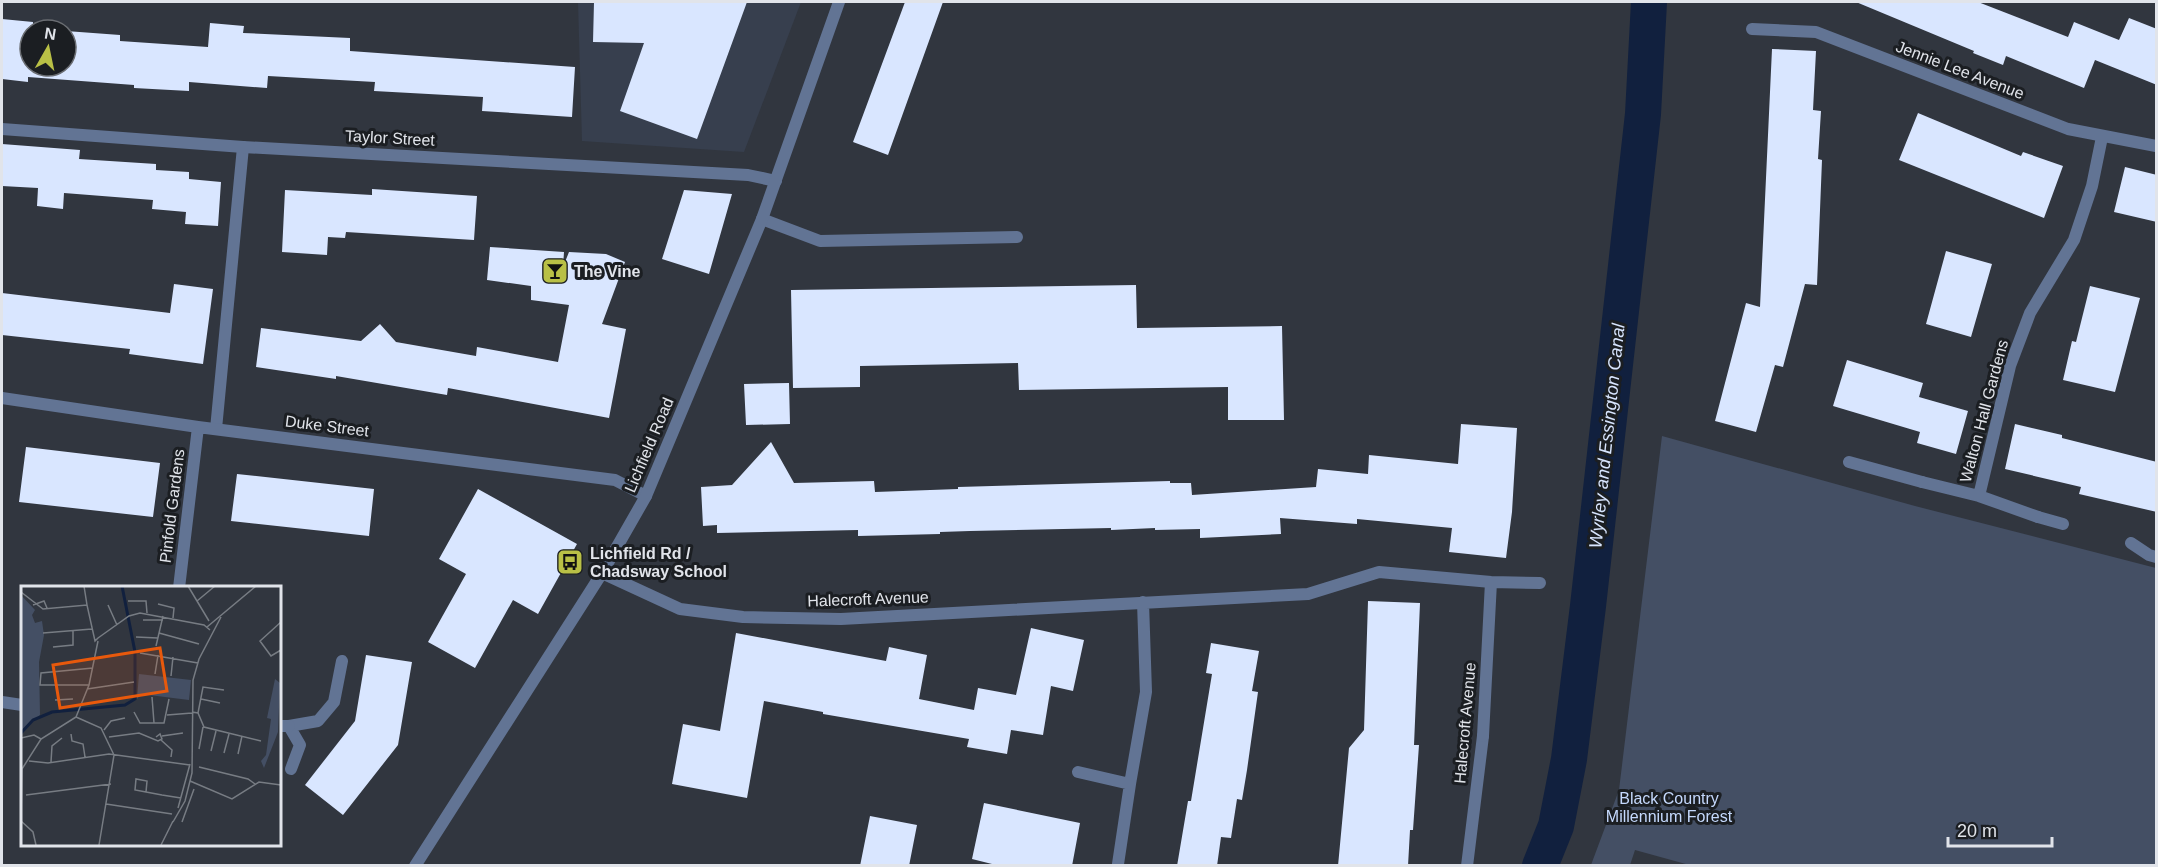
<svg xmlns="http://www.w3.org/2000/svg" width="2158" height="867" font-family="Helvetica,sans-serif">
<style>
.built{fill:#373f4e}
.green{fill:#444f64}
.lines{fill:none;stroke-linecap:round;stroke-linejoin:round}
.canal{stroke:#11203e;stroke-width:36}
.building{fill:#d9e6ff}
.service{stroke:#627494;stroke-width:12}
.minor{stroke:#627494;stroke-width:12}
.tertiary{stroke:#627494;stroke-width:12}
.labels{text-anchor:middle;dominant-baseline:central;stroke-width:6;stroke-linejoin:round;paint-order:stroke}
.street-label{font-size:16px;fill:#e1e4ea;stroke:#1b1e22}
.poi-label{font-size:16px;font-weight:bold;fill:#e1e4ea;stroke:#1b1e22;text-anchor:start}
.park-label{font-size:16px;fill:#c5d9fd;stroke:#1b1e22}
.water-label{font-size:18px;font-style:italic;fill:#d8e5fe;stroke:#1b1e22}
.inset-river{fill:none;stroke:#11203e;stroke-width:3}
.inset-road{fill:none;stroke:#777c83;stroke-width:1.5}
.view{fill:#e8590c;fill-opacity:0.15;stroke:#e8590c;stroke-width:3}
.inset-edge{fill:none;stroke:#e1e4ea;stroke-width:3}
</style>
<rect width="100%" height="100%" fill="#31363f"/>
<!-- built -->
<path class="built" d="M578 2H801L744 152 582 141Z"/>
<!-- green -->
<path class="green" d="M1662 436 1915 506 2156 568V865L1693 866 1635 850 1630 865H1591L1619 790Z"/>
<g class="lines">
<!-- canal -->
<path class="canal" d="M1540 866 1556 826 1569 759 1588 606 1643 114 1649 2"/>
</g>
<!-- building -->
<path class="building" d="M594 2H747L697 139 620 111 644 43 593 42Z
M905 2H943L888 155 853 142Z
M1856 2H1978L2068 37 2074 22 2119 40 2129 18 2157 29V85L2095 60 2084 88 2006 56 2003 65 1973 53 1974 51Z
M2 19 33 22V29L49 30H30V66H66V31L120 35V41L208 47 210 23 244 26 243 33 350 38V51L575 67 572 117 482 111 483 97 374 91 375 82 268 76 267 88 189 82V91L134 88V85L28 77V82L2 79Z
M1772 49 1816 51 1813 110 1821 111 1818 159 1822 160 1817 285 1805 284 1783 367 1775 365 1756 432 1715 421 1746 303 1760 307Z
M1918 113 2021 156 2023 152 2063 166 2044 218 1899 160Z
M2 144 80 150 79 159 156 164V170L189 172V179L221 182 218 226 185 224 186 212 152 209 153 200 64 193 63 209 37 206 38 188 2 186Z
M2125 167 2157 175V222L2114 212Z
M372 189 477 196 474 240 346 232 345 238 328 237 327 255 282 252 285 190 372 195Z
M684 190 732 194 709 274 662 259Z
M490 247 564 252 563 267 569 252 606 254 625 262 602 324 626 329 609 418 448 388 447 395 336 376V379L256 367 261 328 361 341 380 324 396 342 476 356 477 347 558 362 569 305 531 300V286L487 280Z
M1946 251 1992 264 1971 337 1926 324Z
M174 284 213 289 203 364 129 354 130 349 2 335V293L170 313Z
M1136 285 1137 328 1282 326 1284 420H1228V387L1019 390 1018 363 860 366V387L793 388 791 290Z
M2090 286 2140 298 2115 392 2063 380 2072 341 2076 342Z
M1847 360 1923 383 1919 397 1968 411 1956 454 1917 443 1920 432 1833 406Z
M789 383 790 424 746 425 744 384Z
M1461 424 1517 428 1512 512 1506 558 1449 552 1452 528 1357 519V524L1280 518 1281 534 1200 538V529L1155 530V528L1111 530V528L970 531 940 532V534L858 536V530L717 533V525L703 526 701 487 732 485 771 442 794 483 874 481 875 492 958 489V487L1170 481V483H1191L1192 495 1316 487 1318 469 1368 474 1369 455 1458 464Z
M2015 424 2062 435V438L2157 462V512L2079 494 2081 487 2005 469Z
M26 447 160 463 153 517 19 502Z
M237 474 374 489 369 536 231 521Z
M478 489 577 544 538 614 513 600 475 668 428 642 466 574 439 559Z
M1368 601 1420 603 1414 745H1419L1413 830H1410L1408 866H1338L1349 748 1364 730Z
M1031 628 1084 640 1073 691 1051 686 1043 735 1011 730 1007 754 967 747 969 739 823 714V712L764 701 747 798 672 784 683 724 720 731 736 633 886 661 889 647 927 655 919 699 974 710 978 688 1016 695Z
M1211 643 1259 651 1252 691 1258 692 1247 770 1242 800 1237 799 1231 838 1221 837 1217 866H1177L1188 801H1191L1212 674 1206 673Z
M366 655 412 662 398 745 343 815 305 785 355 721Z
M984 803 1080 823 1072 866H1000L972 859Z
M870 816 917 825 909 866H860Z"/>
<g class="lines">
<!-- service -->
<path class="service" d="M762 219 820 241 1017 237
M216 429 243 147
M1849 462 1922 482
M2038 517 2063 524
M2131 543 2149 555 2156 557
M291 769 300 745 289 726 318 721 334 702 342 661
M1467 866 1483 736"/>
<!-- minor -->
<path class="minor" d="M1752 29 1816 32 2068 129 2156 146
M2 129 243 147 748 175 776 181
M2 398 198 427 615 480 646 496
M1922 482 1979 496 2038 517
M1979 496 2010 366 2030 313 2074 240 2092 186 2102 137
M602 573 680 609 743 617 841 619 1308 594 1379 572 1491 582 1540 583
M179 588 198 427
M2 702 22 705
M279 726H289
M1483 736 1491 582
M1078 772 1130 784
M1118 864 1130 784 1146 692 1143 602"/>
<!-- tertiary -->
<path class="tertiary" d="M415 866 602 573 646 496 762 219 839 2"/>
</g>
<!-- icons -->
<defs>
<g id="bar-square" transform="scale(1.35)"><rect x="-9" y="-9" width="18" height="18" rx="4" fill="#b9c046" stroke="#1b1e22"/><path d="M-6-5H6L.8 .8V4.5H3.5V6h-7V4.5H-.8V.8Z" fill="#111"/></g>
<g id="bus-square" transform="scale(1.35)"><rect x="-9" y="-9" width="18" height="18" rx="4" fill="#b9c046" stroke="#1b1e22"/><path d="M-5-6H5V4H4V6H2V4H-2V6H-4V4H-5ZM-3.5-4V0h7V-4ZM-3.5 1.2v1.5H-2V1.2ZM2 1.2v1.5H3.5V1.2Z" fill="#111"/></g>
</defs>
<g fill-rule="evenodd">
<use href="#bar-square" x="555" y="271"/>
<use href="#bus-square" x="570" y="562"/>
</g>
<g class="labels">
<!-- street labels -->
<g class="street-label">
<text transform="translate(1960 70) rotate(21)">Jennie Lee Avenue</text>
<text transform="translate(390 138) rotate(3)">Taylor Street</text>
<text transform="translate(1984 411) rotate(-75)">Walton Hall Gardens</text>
<text transform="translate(327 426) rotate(7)">Duke Street</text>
<text transform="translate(649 445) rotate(-67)">Lichfield Road</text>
<text transform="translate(172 506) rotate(-83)">Pinfold Gardens</text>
<text transform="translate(868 599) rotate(-2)">Halecroft Avenue</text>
<text transform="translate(1465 723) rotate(-85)">Halecroft Avenue</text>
</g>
<!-- poi labels -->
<g class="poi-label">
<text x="574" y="271">The Vine</text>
<text x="590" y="553">Lichfield Rd /<tspan x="590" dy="18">Chadsway School</tspan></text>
</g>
<!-- park labels -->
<g class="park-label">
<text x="1669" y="798">Black Country<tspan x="1669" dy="18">Millennium Forest</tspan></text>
</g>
<!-- water labels -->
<g class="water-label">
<text transform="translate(1607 436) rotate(-84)">Wyrley and Essington Canal</text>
</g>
</g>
<!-- overview -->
<g transform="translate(21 586)">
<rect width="260" height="260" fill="#31363f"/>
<path d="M0 9 14 24 11 29 14 37 21 35 23 49 18 76 19 129 0 146ZM118 88 170 94 168 114 120 108 116 113ZM254 93 259 97 257 146 243 182 240 175 245 169 250 133 246 132Z" fill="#444f64"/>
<path class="inset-river" d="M0 147 12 134 31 126 104 119 114 113V66L101 0"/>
<path class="inset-road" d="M63 0 66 19M167 0 188 35M0 6 22 23 66 19 74 55 77 52M107 15H125L126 27M176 15 194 0M137 18 153 22 152 32M12 19 23 15 26 22M87 19 96 39M122 34H142M260 36 239 55 250 70 260 64M186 41 235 0M22 47 71 43M138 47 178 58M115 51 137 52M77 52 108 30 119 27 183 39 189 44M135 60 142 30M32 61 52 59V45M119 67 177 77M134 88 137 69M150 90 152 71M68 99H19L20 87 72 82M66 103 113 96M131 111 133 137M180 113 199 117M34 114 52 113M113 126 119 137H143L148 113M171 126 177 127 183 141 240 155M177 127 182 101 203 104M146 129 171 127M55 131 80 142 93 169 78 259M55 131 68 99 77 55M83 144 90 135 104 132M50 148 51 155 62 158 64 171M141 150 162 147M88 151 118 147 137 155 141 153 139 148 135 151M0 152 13 149 20 153M140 154 151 164 150 171M178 163 182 141M190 165 195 145M203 167 208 148M217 168 221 150M8 175 27 177 88 168 169 179M30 176 31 160 41 152M178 181 227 193 234 198M1 183 20 153 55 131M169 195 211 213 238 196 260 199M125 206 126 195 115 193 114 204 125 206 141 209 160 212M5 209 90 198M85 218 151 228M157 222 169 178M0 233 1 183M0 235 12 246 15 259M152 236 164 215 171 187 172 94 178 73 200 31M161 236 173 203M140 259 152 235"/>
<path class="view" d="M139 62 146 105 39 122 32 79Z"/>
<rect width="260" height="260" class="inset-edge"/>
</g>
<!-- border -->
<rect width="2158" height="867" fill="none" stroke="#e1e4ea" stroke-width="6"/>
<!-- north arrow -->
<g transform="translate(48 48) rotate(9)"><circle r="28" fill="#1b1e22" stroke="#6a6d72" stroke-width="1.5"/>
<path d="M0-4.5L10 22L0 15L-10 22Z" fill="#b9c046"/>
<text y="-9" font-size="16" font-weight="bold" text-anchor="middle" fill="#e1e4ea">N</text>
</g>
<!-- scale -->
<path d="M1948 837v9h104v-9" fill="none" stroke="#e1e4ea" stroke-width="3"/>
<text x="1957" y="837" font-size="18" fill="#e1e4ea" stroke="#1b1e22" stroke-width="4.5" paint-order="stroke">20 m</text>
</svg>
